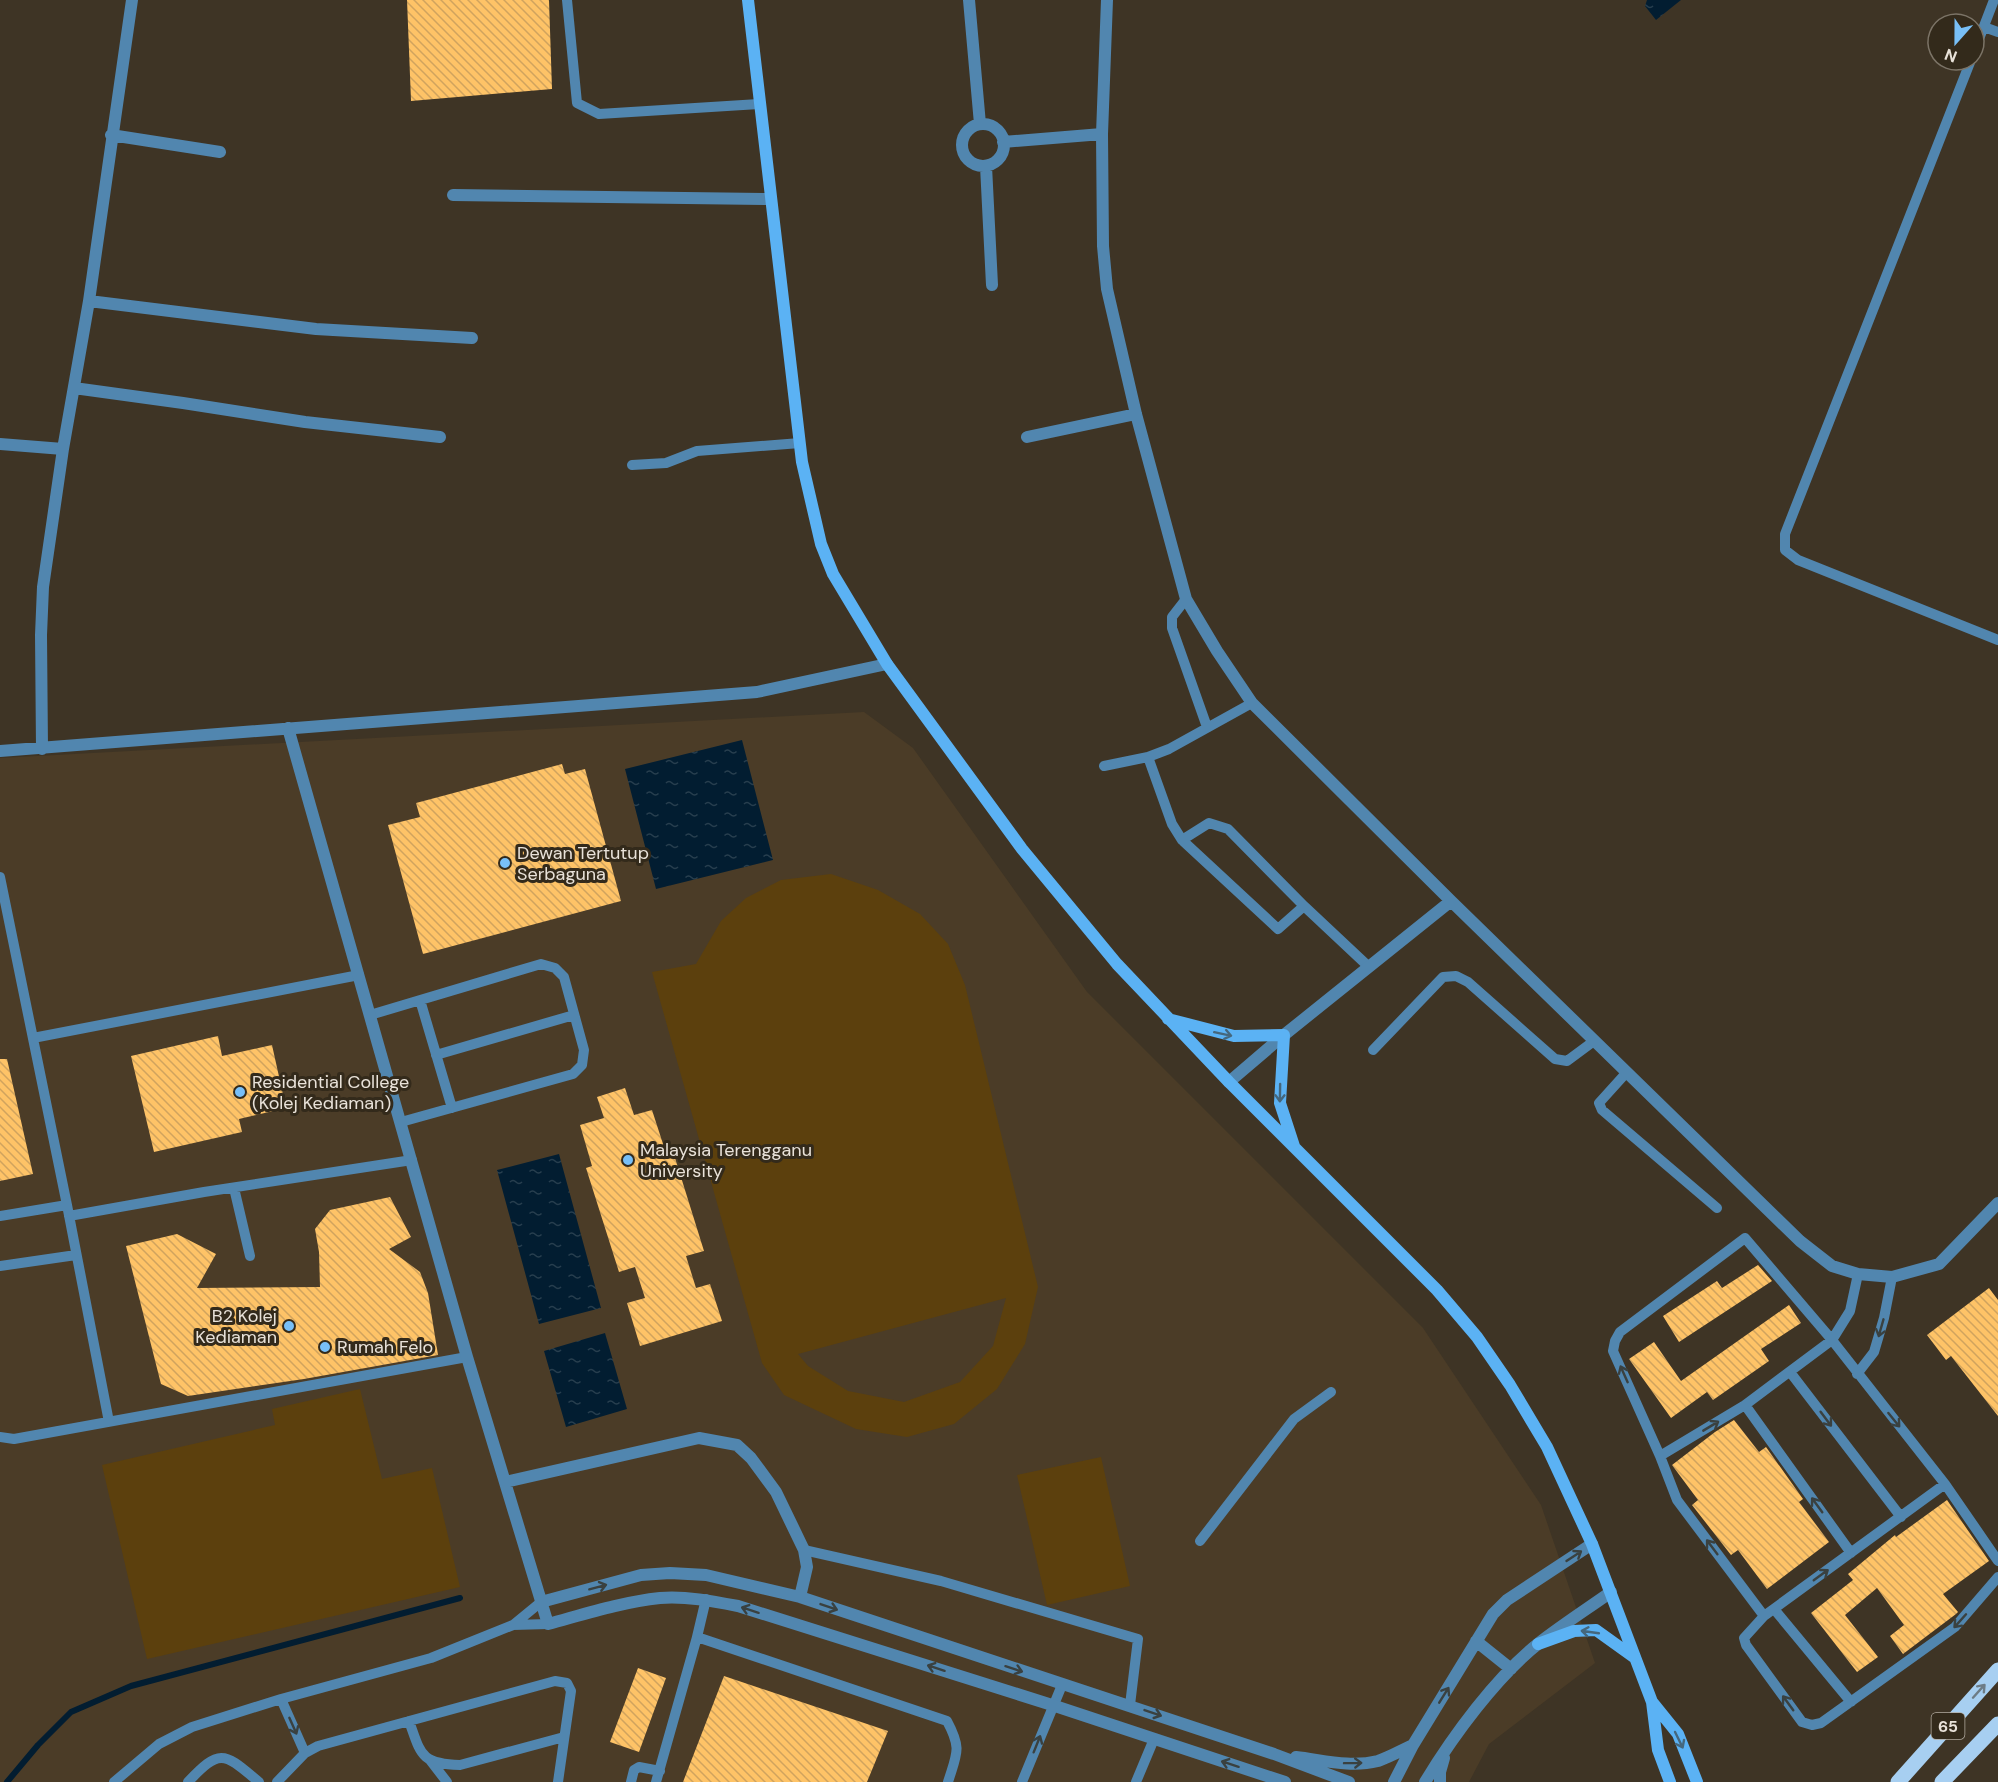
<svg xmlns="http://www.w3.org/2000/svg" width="1998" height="1782" font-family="'DM Sans',sans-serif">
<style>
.built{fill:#4b3c27}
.garden{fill:#5c400d;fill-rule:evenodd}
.water{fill:url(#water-ripples)}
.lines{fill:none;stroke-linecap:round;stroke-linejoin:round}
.stream{stroke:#021d31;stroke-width:6}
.building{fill:url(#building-back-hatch)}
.lane{stroke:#5186af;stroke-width:10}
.street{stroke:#5186af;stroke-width:12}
.secondary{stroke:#5bb2f4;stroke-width:12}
.primary{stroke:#a7cff1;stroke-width:15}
.oneway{stroke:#45677d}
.oneway2{stroke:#3a4140}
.oneway3{stroke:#6d7c86}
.poi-dot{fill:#78bff7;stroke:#332a1b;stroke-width:2}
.labels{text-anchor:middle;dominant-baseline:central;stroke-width:6;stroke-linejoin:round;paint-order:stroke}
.shield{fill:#332a1b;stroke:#b2aba0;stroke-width:1.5}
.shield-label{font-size:16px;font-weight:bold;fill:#e9e2d9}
.poi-label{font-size:18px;fill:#e9e2d9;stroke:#332a1b;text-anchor:start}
</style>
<defs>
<pattern id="water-ripples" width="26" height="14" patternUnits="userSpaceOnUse" patternTransform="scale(1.5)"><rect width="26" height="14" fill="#021d31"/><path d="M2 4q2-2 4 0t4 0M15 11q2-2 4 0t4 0" fill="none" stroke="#273e4e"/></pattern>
<pattern id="building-back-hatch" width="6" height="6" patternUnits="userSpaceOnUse" patternTransform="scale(1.5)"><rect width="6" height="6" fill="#fec367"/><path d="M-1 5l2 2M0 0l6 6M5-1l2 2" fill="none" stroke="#d0a35e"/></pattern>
</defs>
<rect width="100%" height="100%" fill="#3e3425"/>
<!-- built -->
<path class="built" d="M864 712 913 748 1087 992 1423 1328 1541 1505 1595 1663 1489 1744 1469 1782H0V758Z"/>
<!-- garden -->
<path class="garden" d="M831 874 878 890 920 914 948 944 965 985 1038 1287 1025 1344 997 1389 954 1424 907 1437 856 1429 784 1395 762 1363 652 972 696 964 721 921 746 898 781 880ZM1006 1298 993 1346 960 1382 904 1402 848 1391 808 1366 798 1354Z
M360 1389 382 1479 432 1468 460 1587 147 1659 102 1465 275 1425 272 1409Z
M1101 1457 1130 1586 1047 1605 1017 1475Z"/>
<!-- water -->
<path class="water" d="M1647 0H1681L1656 20 1645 6Z
M742 740 773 860 656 889 625 769Z
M559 1154 601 1308 539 1324 497 1170Z
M605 1333 627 1409 566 1427 544 1351Z"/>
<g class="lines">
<!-- stream -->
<path class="stream" d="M7 1782 38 1745 71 1712 131 1686 460 1598"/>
</g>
<!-- building -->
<path class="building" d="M407 0H549L552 89 411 101Z
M562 764 565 774 585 769 621 901 423 954 388 825 420 817 416 803Z
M218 1036 222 1056 272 1045 286 1108 239 1119 242 1132 154 1152 131 1056Z
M0 1059H7L33 1174 0 1181Z
M625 1088 634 1115 652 1110 664 1147 671 1145 704 1251 686 1256 696 1288 710 1284 722 1321 640 1346 627 1303 645 1298 635 1267 619 1272 586 1168 592 1166 580 1125 604 1118 597 1097Z
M390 1197 411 1237 389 1249 420 1272 428 1293 438 1355 304 1379 188 1396 161 1384 126 1246 177 1234 216 1254 197 1288 320 1287 319 1252 315 1229 330 1210Z
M1758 1265 1772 1281 1679 1342 1663 1316 1717 1281 1722 1288Z
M1989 1288 1998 1300V1416L1951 1356 1946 1360 1927 1335Z
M1789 1305 1801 1323 1761 1349 1769 1361 1713 1400 1707 1392 1671 1418 1629 1359 1654 1342 1681 1381Z
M1734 1420 1759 1452 1766 1447 1803 1499 1799 1502 1829 1542 1767 1589 1738 1550 1731 1555 1692 1505 1698 1500 1672 1465 1715 1432Z
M1947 1500 1989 1561 1943 1594 1958 1612 1956 1614 1903 1654 1890 1636 1904 1625 1877 1588 1845 1615 1878 1657 1857 1672 1811 1613 1853 1580 1848 1574 1895 1535 1896 1537Z
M638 1668 666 1678 639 1752 610 1742Z
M724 1676 888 1731 867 1782H683Z"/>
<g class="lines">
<!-- lane -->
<path class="lane" d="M567 0 577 103 599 114 759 104
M1984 27 1998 32
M1974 52 1994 0
M1971 60 1785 534V550L1798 560 1998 640
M632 465 666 463 697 451 800 443
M1186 599 1172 617V628L1207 727
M1148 757 1172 824 1182 840 1278 929 1304 906 1369 967
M1104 766 1148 757 1169 749 1252 703
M1182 840 1209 823 1228 829 1304 906
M0 877 67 1205 109 1422
M420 1000 452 1108
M370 1015 541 964 555 968 564 977 584 1050 582 1065 573 1074 401 1122
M33 1038 359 975
M1373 1050 1443 977 1456 976 1468 982 1555 1059 1567 1061 1594 1041
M436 1055 574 1015
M1627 1072 1599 1103 1602 1110 1717 1208
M234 1188 250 1256
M0 1216 67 1205
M69 1216 204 1192 412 1160
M0 1266 76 1255
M1790 1372 1901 1517
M1857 1374 1874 1352 1884 1318 1892 1277
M1745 1405 1851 1553
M0 1437 14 1439 467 1357
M1660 1456 1745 1405 1832 1340 1850 1311 1858 1274
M1200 1541 1294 1419 1331 1392
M804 1550 941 1581 1138 1639 1130 1705
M1998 1561 1945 1484 1832 1340 1745 1238 1620 1332 1615 1341 1613 1351 1660 1456 1677 1500 1764 1616 1744 1638 1746 1645 1802 1722 1812 1725 1821 1723 1955 1627 1998 1577
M1774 1609 1851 1702
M1764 1616 1945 1484
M513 1625 548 1624
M697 1637 706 1599
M281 1699 305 1753
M409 1721C421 1754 420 1764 460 1765L564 1737
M430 1760 447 1782
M114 1782 159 1744 192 1727 281 1699 431 1658 513 1625 541 1602
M188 1782C221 1747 224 1753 259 1782
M277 1782 305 1753 318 1746 555 1681 567 1683 571 1691 558 1782
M631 1782 634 1770 639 1767 660 1771
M656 1782 697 1637 947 1721C962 1749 957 1753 948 1782
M1022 1782 1062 1685
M1136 1782 1154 1739"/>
<!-- street -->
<path class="street" d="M969 0 980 124
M1107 0 1102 134 1103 246 1107 289 1136 414 1186 599 1217 651 1252 703 1451 901 1800 1241 1832 1266 1858 1274 1892 1277 1939 1264 1998 1203
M962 145a21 21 0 1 1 42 0a21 21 0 1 1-42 0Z
M111 135 220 152
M1003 142 1102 134
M986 166 992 285
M453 195 771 199
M89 301 316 329 472 338
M74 388 183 403 305 422 440 437
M1027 437 1136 414
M0 444 63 449
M288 728 467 1357 548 1624C585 1614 622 1602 660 1598 686 1596 712 1601 738 1606L1052 1705 1285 1782
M42 749 41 635 43 587 63 449 89 301 132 0
M0 751 757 692 887 664
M1229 1082 1284 1035 1451 901
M505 1482 699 1438 737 1445 751 1458 776 1492 804 1550 807 1567 800 1597
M541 1602 641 1575 670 1573 706 1575 800 1597 1274 1754 1349 1782
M1476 1641 1511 1669
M1296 1757C1323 1760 1350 1768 1378 1761 1390 1757 1402 1750 1413 1745
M1394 1782 1413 1745 1493 1614 1507 1600 1592 1544
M1425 1782C1453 1736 1496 1677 1539 1643 1562 1625 1587 1609 1611 1592
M1440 1782V1772L1444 1758"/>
<!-- secondary -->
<path class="secondary" d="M748 0 802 462 821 544 833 574 887 664 1022 849 1117 964 1229 1082 1437 1290 1477 1337 1510 1385 1547 1447 1592 1544 1652 1702 1658 1750 1670 1782
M1168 1019 1234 1036 1284 1035 1280 1103 1294 1146
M1538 1644 1574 1631 1596 1630 1635 1658
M1653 1703 1678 1734 1697 1782"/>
<!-- primary -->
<path class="primary" d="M1898 1782 1998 1670
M1942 1782 1998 1724"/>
</g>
<!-- one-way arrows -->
<defs><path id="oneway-shaft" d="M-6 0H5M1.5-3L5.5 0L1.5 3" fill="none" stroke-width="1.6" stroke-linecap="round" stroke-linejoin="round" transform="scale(1.5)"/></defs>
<g class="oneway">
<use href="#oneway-shaft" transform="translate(1223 1034) rotate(12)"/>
<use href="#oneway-shaft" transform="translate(1280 1093) rotate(91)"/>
<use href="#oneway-shaft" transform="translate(1590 1632) rotate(-172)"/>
<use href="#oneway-shaft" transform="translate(1679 1740) rotate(64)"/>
</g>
<g class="oneway2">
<use href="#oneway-shaft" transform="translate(1881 1328) rotate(106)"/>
<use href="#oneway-shaft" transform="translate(1624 1374) rotate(-114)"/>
<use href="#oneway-shaft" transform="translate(1826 1419) rotate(53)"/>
<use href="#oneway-shaft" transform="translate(1894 1420) rotate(51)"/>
<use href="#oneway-shaft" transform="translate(1711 1426) rotate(-31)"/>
<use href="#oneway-shaft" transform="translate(1817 1505) rotate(-126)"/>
<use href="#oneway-shaft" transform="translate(1712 1547) rotate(-127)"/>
<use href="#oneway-shaft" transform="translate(1574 1556) rotate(-33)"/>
<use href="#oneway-shaft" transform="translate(1821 1575) rotate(-36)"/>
<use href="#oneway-shaft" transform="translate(598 1587) rotate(-15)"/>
<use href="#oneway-shaft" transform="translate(829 1607) rotate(19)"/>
<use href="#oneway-shaft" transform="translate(750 1610) rotate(-162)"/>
<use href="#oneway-shaft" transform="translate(1960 1621) rotate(132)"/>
<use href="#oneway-shaft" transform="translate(936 1668) rotate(-162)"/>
<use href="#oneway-shaft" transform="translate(1014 1669) rotate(18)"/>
<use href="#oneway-shaft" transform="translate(1444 1695) rotate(-58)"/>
<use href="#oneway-shaft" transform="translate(1788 1703) rotate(-126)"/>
<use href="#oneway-shaft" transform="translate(1153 1713) rotate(19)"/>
<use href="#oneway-shaft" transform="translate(293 1726) rotate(66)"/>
<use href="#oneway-shaft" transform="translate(1037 1744) rotate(-68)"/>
<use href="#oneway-shaft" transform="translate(1353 1763) rotate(-1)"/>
<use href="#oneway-shaft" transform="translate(1230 1764) rotate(-162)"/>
</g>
<use class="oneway3" href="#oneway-shaft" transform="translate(1979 1691) rotate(-48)"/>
<!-- markers -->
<g class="poi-dot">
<circle cx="505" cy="863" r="6"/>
<circle cx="240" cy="1092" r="6"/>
<circle cx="628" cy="1160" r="6"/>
<circle cx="289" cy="1326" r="6"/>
<circle cx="325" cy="1347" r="6"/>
</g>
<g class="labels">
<!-- shield labels -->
<rect class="shield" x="1931.5" y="1713" width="33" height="26" rx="4.5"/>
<g class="shield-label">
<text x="1948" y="1726">65</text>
</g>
<!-- poi labels -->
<g class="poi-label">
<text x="517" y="853">Dewan Tertutup<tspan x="517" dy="21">Serbaguna</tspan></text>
<text x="252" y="1082">Residential College<tspan x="252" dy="21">(Kolej Kediaman)</tspan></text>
<text x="640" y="1150">Malaysia Terengganu<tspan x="640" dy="21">University</tspan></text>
<text x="277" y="1316" text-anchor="end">B2 Kolej<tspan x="277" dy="21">Kediaman</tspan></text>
<text x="337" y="1347">Rumah Felo</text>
</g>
</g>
<!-- north arrow -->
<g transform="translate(1956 42) rotate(201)"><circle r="28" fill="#332a1b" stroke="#7c7467" stroke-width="1.5"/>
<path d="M0-4.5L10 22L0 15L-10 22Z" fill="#78bff7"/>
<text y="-9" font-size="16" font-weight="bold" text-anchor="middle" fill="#e9e2d9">N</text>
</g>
</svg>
